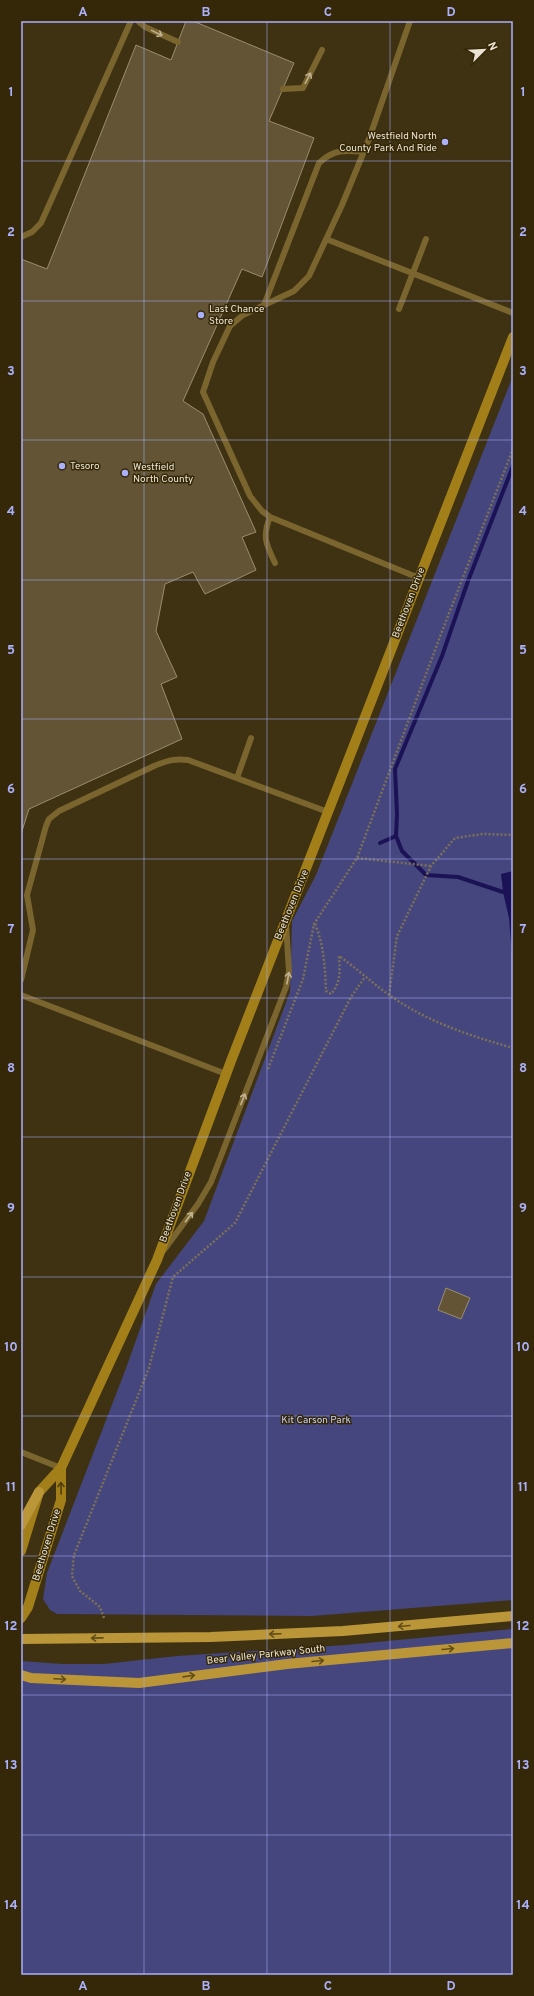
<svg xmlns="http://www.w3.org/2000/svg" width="534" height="1996" font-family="Overpass,sans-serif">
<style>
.green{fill:#45467e}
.water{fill:#1c1356}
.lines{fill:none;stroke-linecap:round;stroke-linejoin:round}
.stream{stroke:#1c1356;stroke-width:4}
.building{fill:#625435;stroke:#9b8d6c}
.path{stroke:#7c7157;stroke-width:2.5;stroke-dasharray:2 2;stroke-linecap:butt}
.service{stroke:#7b652e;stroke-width:6}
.secondary{stroke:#a37f1a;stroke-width:10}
.primary{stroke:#ba9638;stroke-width:10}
.oneway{stroke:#bfb191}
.oneway2{stroke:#503e0c}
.oneway3{stroke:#634e19}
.grid{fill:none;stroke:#aab0fb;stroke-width:1;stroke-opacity:0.55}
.poi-dot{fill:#aab0fb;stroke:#342808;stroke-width:1.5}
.labels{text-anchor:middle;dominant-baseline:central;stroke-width:3;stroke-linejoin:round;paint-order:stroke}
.poi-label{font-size:10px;fill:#ece4d3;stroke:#342808;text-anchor:start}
.street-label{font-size:10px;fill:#ece4d3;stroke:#342808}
.park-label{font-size:10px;fill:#cacff8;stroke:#342808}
.neatline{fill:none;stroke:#aab0fb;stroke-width:1.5}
.grid-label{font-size:13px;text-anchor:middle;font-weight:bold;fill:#aab0fb}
</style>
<rect width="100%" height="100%" fill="#3e3213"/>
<!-- green -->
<path class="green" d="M513 376V1600L312 1616 57 1614 50 1610 43 1599 47 1573 125 1371 156 1284 204 1221 290 992 292 921 316 875Z
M513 1629V1975H21V1661L62 1664H104L177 1656 346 1645Z"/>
<!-- water -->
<path class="water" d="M513 871V968L509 918 503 892 501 874Z"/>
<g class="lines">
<!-- stream -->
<path class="stream" d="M380 843 396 836
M503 892 458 877 426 875 402 851 396 836 397 814 395 769 442 656 468 581 513 466"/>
</g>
<!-- building -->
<path class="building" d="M186 21H193L294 63 269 121 314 138 262 277 242 269 183 401 203 414 256 532 242 537 256 570 205 594 193 572 165 584 156 631 177 677 161 684 182 739 29 809 21 834V259L47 269 136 45 171 60Z
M446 1288 470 1298 461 1319 438 1310Z"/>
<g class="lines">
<!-- path -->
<path class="path" d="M357 858 431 866
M315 924C324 945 325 968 326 991L331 994C341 983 340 970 339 956 358 969 375 986 395 999 431 1023 471 1036 513 1048
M389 995 397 936 431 866 455 838 483 834 513 835
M268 1069 303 979 314 924 357 858 441 634 513 449
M104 1618 100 1607 80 1591 72 1576 74 1555 149 1368 173 1277 235 1223 351 997 365 977"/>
<!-- service -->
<path class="service" d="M138 21 145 27 178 42
M410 21 369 139 342 205 309 276 294 291 243 315 230 326 213 362 203 392 250 496 262 511 270 517 419 578
M283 89 303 88 322 50
M21 237 32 232 41 223 131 21
M326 239 513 313
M264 305 319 163C334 149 345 150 364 152
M399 309 426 239
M270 517C262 537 266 544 275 563
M237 778 251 738
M21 980 33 930 27 895 46 826 49 819 59 811 154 766C166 761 175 758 188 760L328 812
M21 995 226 1074
M164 1250 198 1204 211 1182 286 987 289 971 286 924
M21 1452 61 1468"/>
<!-- secondary -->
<path class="secondary" d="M21 1551 39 1492 61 1468 157 1260 231 1061 513 337
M21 1618 28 1607 61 1500V1468"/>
<!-- primary -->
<path class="primary" d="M21 1525 39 1492
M21 1639 211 1637 343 1631 513 1616
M21 1675 31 1678 139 1683 287 1664 513 1643"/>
</g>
<!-- one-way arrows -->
<defs><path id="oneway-shaft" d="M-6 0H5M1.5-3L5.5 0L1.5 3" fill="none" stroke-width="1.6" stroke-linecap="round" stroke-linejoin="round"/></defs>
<g class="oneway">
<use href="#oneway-shaft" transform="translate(157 33) rotate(26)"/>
<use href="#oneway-shaft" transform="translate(308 78) rotate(-63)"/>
<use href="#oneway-shaft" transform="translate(288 978) rotate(-80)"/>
<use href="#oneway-shaft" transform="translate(243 1099) rotate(-69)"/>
<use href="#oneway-shaft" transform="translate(189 1217) rotate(-53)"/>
</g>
<use class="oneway2" href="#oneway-shaft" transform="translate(61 1488) rotate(-91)"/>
<g class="oneway3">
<use href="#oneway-shaft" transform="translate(404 1626) rotate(175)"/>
<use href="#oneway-shaft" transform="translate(275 1634) rotate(178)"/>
<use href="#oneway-shaft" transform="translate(97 1638) rotate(179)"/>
<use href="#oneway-shaft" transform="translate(448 1649) rotate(-5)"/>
<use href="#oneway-shaft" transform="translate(318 1661) rotate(-5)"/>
<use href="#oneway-shaft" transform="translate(189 1676) rotate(-8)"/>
<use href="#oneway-shaft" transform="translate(60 1679) rotate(3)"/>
</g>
<!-- grid -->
<path class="grid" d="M144 21V1975M267 21V1975M390 21V1975M21 161H513M21 301H513M21 440H513M21 580H513M21 719H513M21 859H513M21 998H513M21 1137H513M21 1277H513M21 1416H513M21 1556H513M21 1695H513M21 1835H513"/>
<!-- markers -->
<g class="poi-dot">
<circle cx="445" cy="142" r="4"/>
<circle cx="201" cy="315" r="4"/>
<circle cx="62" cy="466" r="4"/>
<circle cx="125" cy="473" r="4"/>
</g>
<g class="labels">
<!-- poi labels -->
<g class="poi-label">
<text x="437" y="136" text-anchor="end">Westfield North<tspan x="437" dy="12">County Park And Ride</tspan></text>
<text x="209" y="309">Last Chance<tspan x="209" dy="12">Store</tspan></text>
<text x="70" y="466">Tesoro</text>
<text x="133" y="467">Westfield<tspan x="133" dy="12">North County</tspan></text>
</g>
<!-- street labels -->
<g class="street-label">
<text transform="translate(409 603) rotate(-69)">Beethoven Drive</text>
<text transform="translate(292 905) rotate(-68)">Beethoven Drive</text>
<text transform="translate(176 1207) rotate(-70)">Beethoven Drive</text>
<text transform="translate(47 1545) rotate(-73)">Beethoven Drive</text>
<text transform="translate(266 1655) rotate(-6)">Bear Valley Parkway South</text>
</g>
<!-- park labels -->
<g class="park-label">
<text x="316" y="1420">Kit Carson Park</text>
</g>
</g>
<!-- border -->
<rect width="534" height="1996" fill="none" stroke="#342808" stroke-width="44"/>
<!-- north arrow -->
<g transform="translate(484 50) rotate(66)" stroke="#342808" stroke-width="3" paint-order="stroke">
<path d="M0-3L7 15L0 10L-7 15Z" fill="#ece4d3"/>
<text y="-6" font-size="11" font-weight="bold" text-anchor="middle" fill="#ece4d3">N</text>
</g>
<rect x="22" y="22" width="490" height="1952" class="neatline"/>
<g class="grid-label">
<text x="83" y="16">A</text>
<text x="206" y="16">B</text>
<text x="328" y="16">C</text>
<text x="451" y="16">D</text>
<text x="11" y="96">1</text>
<text x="523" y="96">1</text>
<text x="11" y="236">2</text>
<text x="523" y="236">2</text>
<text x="11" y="375">3</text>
<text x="523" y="375">3</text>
<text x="11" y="515">4</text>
<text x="523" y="515">4</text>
<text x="11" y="654">5</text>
<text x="523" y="654">5</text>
<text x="11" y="793">6</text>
<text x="523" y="793">6</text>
<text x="11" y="933">7</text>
<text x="523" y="933">7</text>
<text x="11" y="1072">8</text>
<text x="523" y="1072">8</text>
<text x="11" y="1212">9</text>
<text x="523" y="1212">9</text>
<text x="11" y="1351">10</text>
<text x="523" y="1351">10</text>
<text x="11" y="1491">11</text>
<text x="523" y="1491">11</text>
<text x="11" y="1630">12</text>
<text x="523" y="1630">12</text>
<text x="11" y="1769">13</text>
<text x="523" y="1769">13</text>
<text x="11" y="1909">14</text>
<text x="523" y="1909">14</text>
<text x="83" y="1990">A</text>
<text x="206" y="1990">B</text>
<text x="328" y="1990">C</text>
<text x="451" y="1990">D</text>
</g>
</svg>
